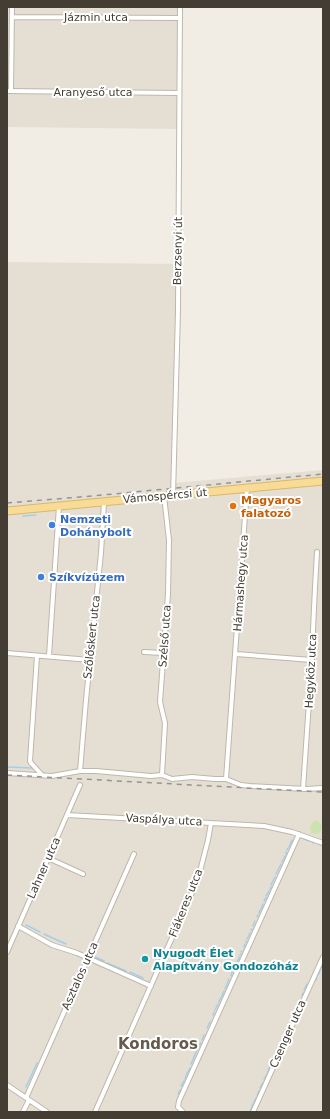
<svg xmlns="http://www.w3.org/2000/svg" width="330" height="1119" font-family="'DejaVu Sans',sans-serif">
<style>
.residential{fill:#e5dfd3}
.green{fill:#cde3af}
.lines{fill:none;stroke-linecap:round;stroke-linejoin:round}
.stream{stroke:#a3cfeb;stroke-width:1.5}
.street-casing{stroke:#bfb7aa;stroke-width:6}
.primary-casing{stroke:#dcb767;stroke-width:9}
.street{stroke:#fff;stroke-width:4}
.primary{stroke:#f8db96;stroke-width:7}
.rail{stroke:#949494;stroke-width:1.5;stroke-dasharray:5 5;stroke-linecap:butt}
.food-dot{fill:#e8710a;stroke:#fff;stroke-width:1.5}
.shop-dot{fill:#3f7fe0;stroke:#fff;stroke-width:1.5}
.culture-dot{fill:#0f9aa8;stroke:#fff;stroke-width:1.5}
.labels{text-anchor:middle;dominant-baseline:central;stroke-width:4;stroke-linejoin:round;paint-order:stroke}
.street-label{font-size:11px;fill:#433d34;stroke:#fff}
.food-label{font-size:11px;font-weight:bold;fill:#c56008;stroke:#fff;text-anchor:start}
.shop-label{font-size:11px;font-weight:bold;fill:#366cbe;stroke:#fff;text-anchor:start}
.culture-label{font-size:11px;font-weight:bold;fill:#0d838f;stroke:#fff;text-anchor:start}
.district-label{font-size:15px;font-weight:bold;fill:#655b4c;stroke:#fff}
</style>
<rect width="100%" height="100%" fill="#f1ede4"/>
<!-- residential -->
<path class="residential" d="M7 7H180L178 129 7 127Z
M7 262 178 264 174 483 323 470V1112H7Z"/>
<!-- green -->
<path class="green" d="M316 820 320 822 322 826 320 833 315 834 311 833 310 827 313 822Z"/>
<g class="lines">
<!-- stream -->
<path class="stream" d="M23 516 36 515
M7 767 32 768
M302 838 309 841
M312 842 314 843
M318 844 321 845
M289 847 292 840
M287 850 288 848
M286 854V852
M283 860 285 856
M282 862V861
M276 874 281 864
M271 885 275 877
M270 889 271 887
M266 896 269 891
M264 901 266 898
M261 909 263 904
M259 913 260 910
M257 917 258 915
M26 925 40 932
M253 926 255 921
M251 930 252 929
M44 934 66 944
M247 939 250 933
M246 942V941
M244 947 245 944
M241 952 242 951
M240 955 241 954
M95 957 104 961
M239 959V957
M107 963 126 971
M235 965 238 960
M321 968 323 964
M233 971 234 968
M130 972 143 978
M318 975 320 971
M231 976 232 972
M316 980 317 976
M228 981 229 979
M225 989 228 982
M304 990 307 984
M302 995 303 993
M221 998 224 991
M219 1002 220 999
M298 1004 300 1000
M296 1009 297 1005
M215 1010 218 1004
M213 1015 214 1012
M292 1018 294 1012
M290 1022 291 1019
M207 1028 210 1022
M287 1029 289 1024
M285 1033 286 1030
M202 1040 204 1035
M280 1045 284 1036
M198 1048 201 1043
M275 1056 278 1049
M273 1060 274 1057
M272 1063V1062
M191 1064 197 1050
M269 1068 270 1066
M188 1072 190 1068
M268 1072 269 1069
M185 1079 187 1073
M264 1080 267 1074
M181 1086 184 1081
M26 1087 37 1063
M260 1088 263 1083
M178 1094 180 1090
M257 1096 259 1091
M254 1102 256 1098
M250 1112 253 1104"/>
<!-- street casing -->
<g class="street-casing">
<path id="street" d="M12 17 180 18
M7 91 179 93
M11 91 12 7
M173 495 178 311 180 7
M144 652 163 653
M7 653 90 660
M236 654 312 660
M37 656 30 761 31 763 42 775
M49 656 59 506
M80 771 86 700 101 553 104 502
M7 773 52 776 80 771H96L151 776 162 775 172 779 192 777 215 779H226L241 785 250 786 306 789 323 788
M162 775 165 723 160 702 168 594 169 540 164 496
M226 779 247 488
M303 789 311 673 315 587 317 552
M67 815 264 826 292 832 323 843
M48 858 83 874
M18 926 52 945 77 953 151 986
M7 952 80 785
M7 1085 47 1112
M26 1098 134 854
M23 1112 29 1100
M95 1112 198 879 208 840 211 823
M183 1112 178 1107 179 1101 299 834
M253 1112 323 957"/>
</g>
<!-- primary casing -->
<g class="primary-casing">
<path id="primary" d="M7 511 323 481"/>
</g>
<!-- street -->
<use href="#street" class="street"/>
<!-- primary -->
<use href="#primary" class="primary"/>
<!-- rail -->
<path class="rail" d="M7 503 92 496 323 474
M7 775 323 792"/>
</g>
<!-- markers -->
<circle class="food-dot" cx="233" cy="506" r="4"/>
<g class="shop-dot">
<circle cx="52" cy="525" r="4"/>
<circle cx="41" cy="577" r="4"/>
</g>
<circle class="culture-dot" cx="145" cy="959" r="4"/>
<g class="labels">
<!-- street labels -->
<g class="street-label">
<text x="96" y="17">Jázmin utca</text>
<text x="93" y="92">Aranyeső utca</text>
<text transform="translate(178 251) rotate(-89)">Berzsenyi út</text>
<text transform="translate(165 496) rotate(-5)">Vámospércsi út</text>
<text transform="translate(241 583) rotate(-86)">Hármashegy utca</text>
<text transform="translate(165 636) rotate(-86)">Szélső utca</text>
<text transform="translate(92 637) rotate(-84)">Szőlőskert utca</text>
<text transform="translate(311 671) rotate(-87)">Hegyköz utca</text>
<text transform="translate(164 820) rotate(3)">Vaspálya utca</text>
<text transform="translate(44 868) rotate(-66)">Lahner utca</text>
<text transform="translate(186 903) rotate(-68)">Fiákeres utca</text>
<text transform="translate(80 976) rotate(-66)">Asztalos utca</text>
<text transform="translate(288 1034) rotate(-66)">Csenger utca</text>
</g>
<!-- food labels -->
<g class="food-label">
<text x="241" y="500">Magyaros<tspan x="241" dy="13">falatozó</tspan></text>
</g>
<!-- shop labels -->
<g class="shop-label">
<text x="60" y="519">Nemzeti<tspan x="60" dy="13">Dohánybolt</tspan></text>
<text x="49" y="577">Szíkvízüzem</text>
</g>
<!-- culture labels -->
<g class="culture-label">
<text x="153" y="953">Nyugodt Élet<tspan x="153" dy="13">Alapítvány Gondozóház</tspan></text>
</g>
<!-- district labels -->
<g class="district-label">
<text x="158" y="1044">Kondoros</text>
</g>
</g>
<!-- border -->
<rect width="330" height="1119" fill="none" stroke="#433d34" stroke-width="16"/>
</svg>
